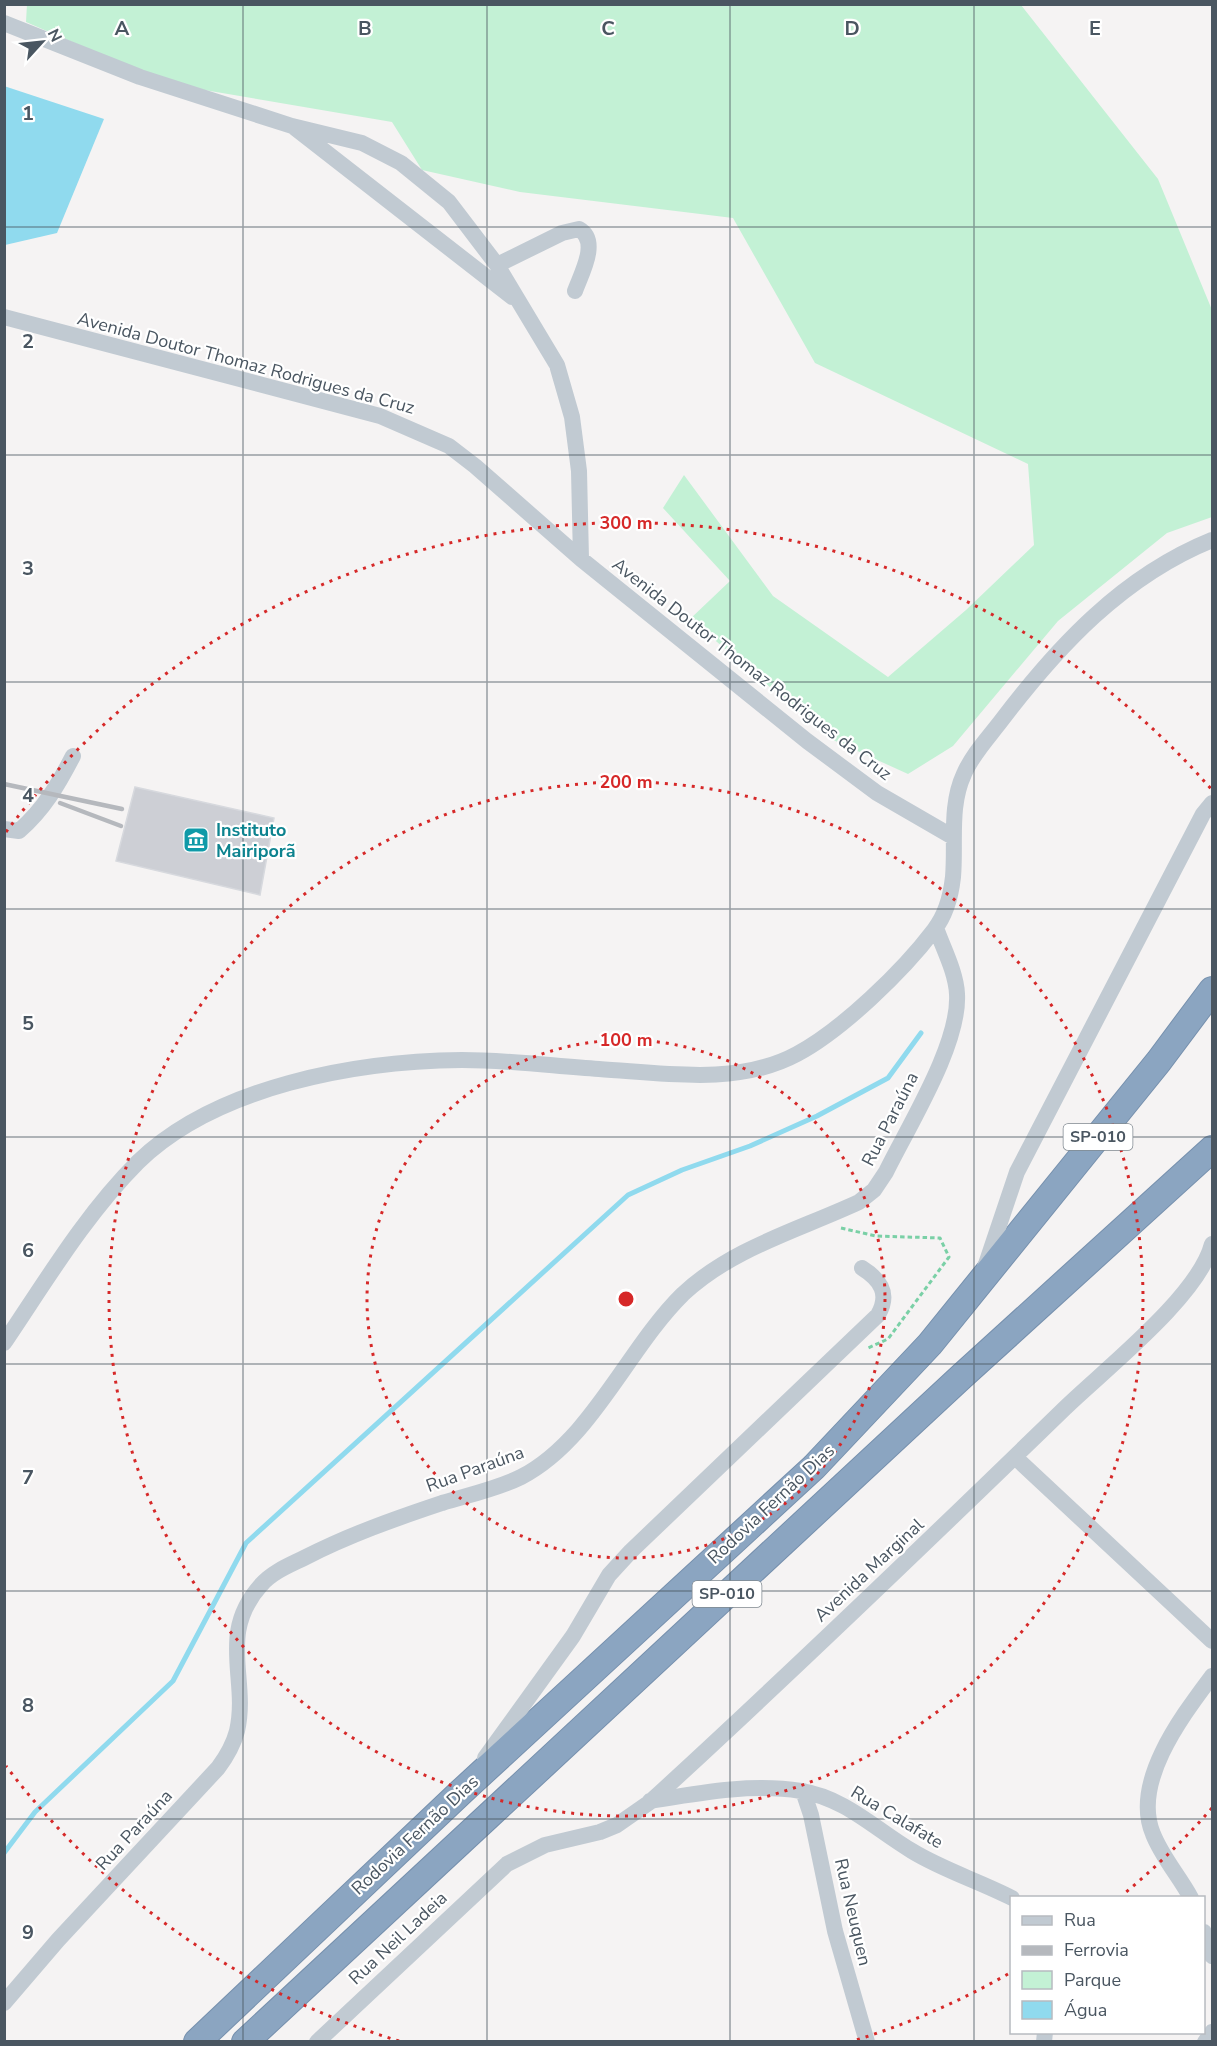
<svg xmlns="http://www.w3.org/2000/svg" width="1217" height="2046" font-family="'Nunito Sans',sans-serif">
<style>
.green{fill:#c3f1d5}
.water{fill:#90daee}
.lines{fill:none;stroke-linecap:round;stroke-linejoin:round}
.stream{stroke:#90daee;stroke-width:5}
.building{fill:#cdcfd5;stroke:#d7d9de;stroke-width:1.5}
.highway-casing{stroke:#7690ad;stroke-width:28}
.path{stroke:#7ad0a6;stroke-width:3;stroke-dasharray:4.5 3;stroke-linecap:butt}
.minor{stroke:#c1cad2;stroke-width:16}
.highway{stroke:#8ba5c1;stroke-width:26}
.rail{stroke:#b5b8bd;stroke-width:4.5}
.grid{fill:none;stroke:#4a5661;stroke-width:1.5;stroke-opacity:0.55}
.ring{fill:none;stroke:#d62828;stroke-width:3;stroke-dasharray:3 6}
.labels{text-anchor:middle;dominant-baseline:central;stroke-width:4.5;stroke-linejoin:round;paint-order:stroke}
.shield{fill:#fff;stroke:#808990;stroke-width:1.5}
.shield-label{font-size:16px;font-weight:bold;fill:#4a5661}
.street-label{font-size:18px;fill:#4a5661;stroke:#fff}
.culture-label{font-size:18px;font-weight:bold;fill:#0d838f;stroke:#fff;text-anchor:start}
.grid-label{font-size:20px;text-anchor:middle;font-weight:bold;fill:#4a5661;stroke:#fff;stroke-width:4.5;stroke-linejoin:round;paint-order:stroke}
.centre{fill:#d62828;stroke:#fff;stroke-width:3}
.ring-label{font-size:18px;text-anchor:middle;font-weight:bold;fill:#d62828;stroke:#fff;stroke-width:4.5;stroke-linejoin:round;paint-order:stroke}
</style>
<rect width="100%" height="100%" fill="#f5f3f3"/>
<!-- green -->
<path class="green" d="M27 4 1021 5 1158 179 1212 310V517L1167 533 1058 621 953 746 908 774 831 739 690 619 730 581 663 508 684 475 773 596 888 677 966 610 1034 545 1028 464 815 363 733 218 520 192 422 170 392 122 169 84 26 22Z"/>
<!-- water -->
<path class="water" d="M4 86 104 119 57 233 5 245Z"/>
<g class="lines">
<!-- stream -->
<path class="stream" d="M4 1853 35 1812 173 1681 246 1543 628 1195 682 1170 750 1146 817 1116 888 1078 921 1033"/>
</g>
<!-- building -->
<path class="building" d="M135 787 274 818 260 895 116 861Z"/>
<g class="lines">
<!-- highway casing -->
<g class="highway-casing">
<path id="highway" d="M197 2042 461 1792 814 1467 930 1344 1159 1061 1212 990
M245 2042 961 1377 1212 1149"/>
</g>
<!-- path -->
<path class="path" d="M841 1228 876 1236 940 1238 949 1257 888 1339 868 1348"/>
<!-- minor -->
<path class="minor" d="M4 23 140 77 292 126 362 143 401 163 449 202 497 265 557 365 572 417 579 471 581 559
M295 128 512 297
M497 265 562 233 579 229C600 241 581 274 575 291
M4 317 380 416 449 446 475 466 581 559 807 741 877 793 953 837
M4 829 19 831C44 809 58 785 73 756
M985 1267 1017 1172 1203 814 1212 803
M4 1343C46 1281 85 1215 138 1162 216 1086 356 1061 462 1060 508 1060 553 1066 599 1069 663 1073 738 1086 797 1054 842 1030 903 971 934 930 945 916 951 895 953 877 956 843 949 806 964 774 972 755 988 738 1001 721 1058 646 1123 576 1212 540
M1015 1457 1212 1641
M485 1758 573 1636 609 1575 631 1551 878 1315C890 1294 881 1280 862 1268
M803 1791 811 1815 835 1931 867 2042
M650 1801C699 1793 751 1783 801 1791 845 1798 875 1829 912 1851 943 1870 979 1881 1012 1898
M1191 1898C1179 1876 1162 1857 1153 1834 1131 1782 1183 1715 1212 1676
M1204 1932 1212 1956
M4 2003 58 1940 218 1768C227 1756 233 1746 237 1731 249 1679 217 1634 261 1585 272 1572 290 1565 304 1558 349 1535 394 1519 442 1503 468 1495 497 1489 521 1477 592 1440 627 1349 683 1294 732 1248 799 1230 859 1202L874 1190 886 1172C909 1125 960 1044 957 994 956 972 943 948 936 928
M317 2042 507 1864 545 1845 600 1832 617 1825 650 1802C791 1673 928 1541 1065 1408 1104 1370 1199 1296 1212 1244
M1044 2042 1045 2032
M1205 2042 1212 2032"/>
<!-- highway -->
<use href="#highway" class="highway"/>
<!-- rail -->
<path class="rail" d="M4 784 122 809
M60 803 121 826"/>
</g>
<!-- grid -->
<path class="grid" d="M243 4V2042M487 4V2042M730 4V2042M974 4V2042M4 227H1212M4 455H1212M4 682H1212M4 909H1212M4 1137H1212M4 1364H1212M4 1591H1212M4 1819H1212"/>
<!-- distance rings -->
<g class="ring">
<circle cx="626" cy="1299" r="259"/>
<circle cx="626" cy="1299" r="517"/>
<path d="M1212 1808A776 776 0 0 1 1125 1893M1008 1974A776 776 0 0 1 853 2041M399 2041A776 776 0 0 1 6 1766M6 832A776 776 0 0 1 1212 790"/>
</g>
<!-- icons -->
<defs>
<g id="museum-square" transform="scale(1.35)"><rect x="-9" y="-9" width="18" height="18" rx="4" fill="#0f9aa8" stroke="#fff"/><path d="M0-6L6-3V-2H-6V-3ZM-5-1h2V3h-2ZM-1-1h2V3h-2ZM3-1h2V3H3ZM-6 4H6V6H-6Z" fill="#fff"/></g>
</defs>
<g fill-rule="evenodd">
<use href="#museum-square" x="196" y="840"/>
</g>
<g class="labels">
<!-- shield labels -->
<g class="shield">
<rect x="1063.5" y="1124" width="69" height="26" rx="4.5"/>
<rect x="692.5" y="1581" width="69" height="26" rx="4.5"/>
</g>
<g class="shield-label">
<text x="1098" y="1137">SP-010</text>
<text x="727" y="1594">SP-010</text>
</g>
<!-- street labels -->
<g class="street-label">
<text transform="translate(246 363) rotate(15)">Avenida Doutor Thomaz Rodrigues da Cruz</text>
<text transform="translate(752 669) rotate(38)">Avenida Doutor Thomaz Rodrigues da Cruz</text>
<text transform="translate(890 1119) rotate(-63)">Rua Paraúna</text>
<text transform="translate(475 1469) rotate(-20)">Rua Paraúna</text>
<text transform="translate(771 1504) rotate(-43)">Rodovia Fernão Dias</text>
<text transform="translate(869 1570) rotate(-43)">Avenida Marginal</text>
<text transform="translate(897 1817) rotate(31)">Rua Calafate</text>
<text transform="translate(134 1830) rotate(-47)">Rua Paraúna</text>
<text transform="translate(415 1835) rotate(-43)">Rodovia Fernão Dias</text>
<text transform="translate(853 1912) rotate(77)">Rua Neuquen</text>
<text transform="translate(398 1938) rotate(-43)">Rua Neil Ladeia</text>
</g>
<!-- culture labels -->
<g class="culture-label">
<text x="216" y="830">Instituto<tspan x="216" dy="21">Mairiporã</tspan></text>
</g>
</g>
<g class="grid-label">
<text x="122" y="35">A</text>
<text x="365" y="35">B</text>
<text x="608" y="35">C</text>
<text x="852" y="35">D</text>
<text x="1095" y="35">E</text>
<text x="28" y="120">1</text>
<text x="28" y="348">2</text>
<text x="28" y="575">3</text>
<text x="28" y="802">4</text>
<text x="28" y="1030">5</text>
<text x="28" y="1257">6</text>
<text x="28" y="1484">7</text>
<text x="28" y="1712">8</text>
<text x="28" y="1939">9</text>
</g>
<circle cx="626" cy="1299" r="9" class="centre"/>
<g class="ring-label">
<text x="626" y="529">300 m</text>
<text x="626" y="788">200 m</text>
<text x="626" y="1046">100 m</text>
</g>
<!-- border -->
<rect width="1217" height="2046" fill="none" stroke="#4a5661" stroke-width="12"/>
<!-- legend -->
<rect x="1010" y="1896" width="195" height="138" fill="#ffffff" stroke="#b7bbc0" stroke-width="1.5"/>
<rect x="1022" y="1916" width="30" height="9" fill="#c1cad2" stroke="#b7bbc0" stroke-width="1.5"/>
<text x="1064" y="1926" font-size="18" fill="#4a5661">Rua</text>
<rect x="1022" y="1946" width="30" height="9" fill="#b5b8bd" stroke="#b7bbc0" stroke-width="1.5"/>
<text x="1064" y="1956" font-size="18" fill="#4a5661">Ferrovia</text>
<rect x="1022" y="1971" width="30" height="18" fill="#c3f1d5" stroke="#b7bbc0" stroke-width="1.5"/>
<text x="1064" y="1986" font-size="18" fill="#4a5661">Parque</text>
<rect x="1022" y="2001" width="30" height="18" fill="#90daee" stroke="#b7bbc0" stroke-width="1.5"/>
<text x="1064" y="2016" font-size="18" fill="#4a5661">Água</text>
<!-- north arrow -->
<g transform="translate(42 42) rotate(63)" stroke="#ffffff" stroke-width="4.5" paint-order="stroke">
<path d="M0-4.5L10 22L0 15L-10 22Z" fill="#4a5661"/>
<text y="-9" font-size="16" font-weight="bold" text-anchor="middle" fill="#4a5661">N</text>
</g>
</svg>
